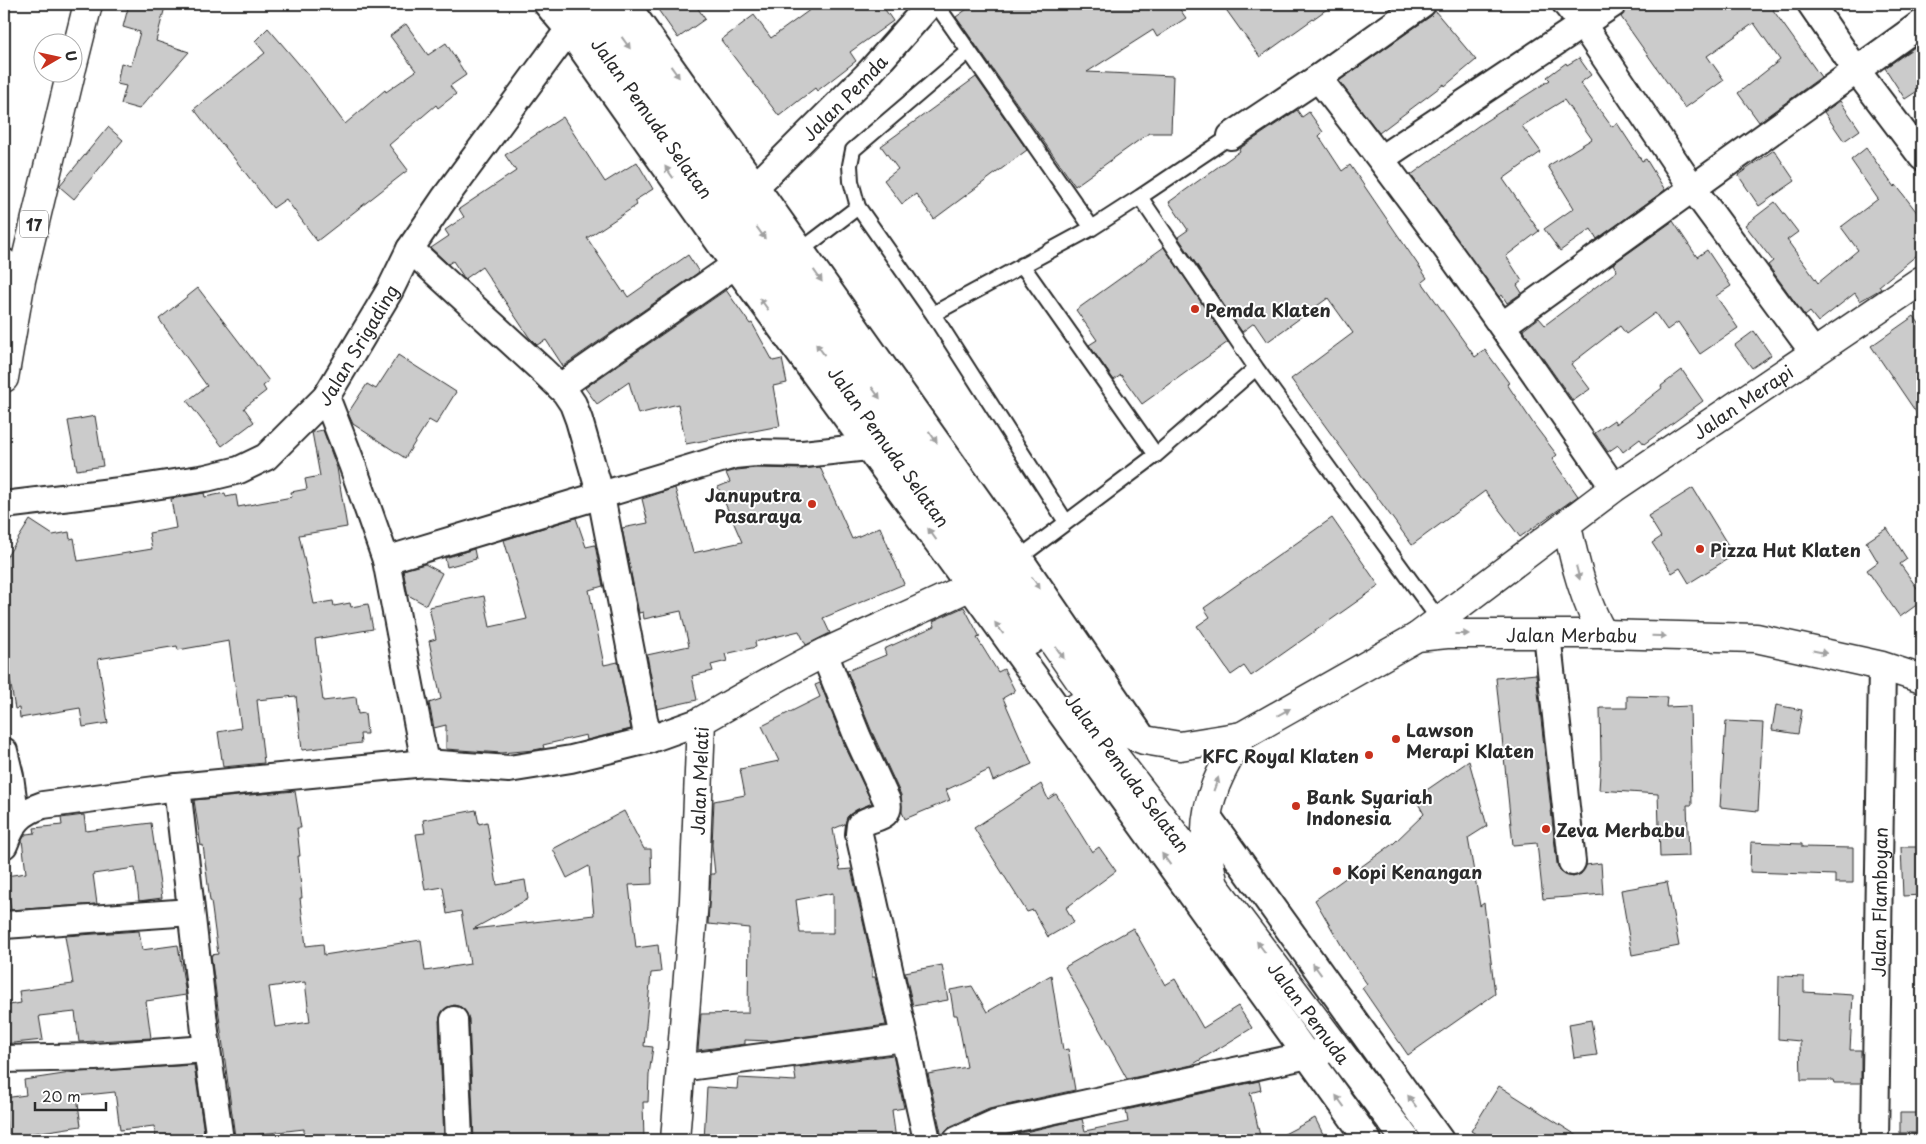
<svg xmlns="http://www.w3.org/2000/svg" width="1926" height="1144" font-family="'Playpen Sans',sans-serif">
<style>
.building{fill:#cbcbcb;stroke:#2b2b2b;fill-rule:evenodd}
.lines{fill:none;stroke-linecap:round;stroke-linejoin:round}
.service-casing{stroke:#2b2b2b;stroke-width:18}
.minor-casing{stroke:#2b2b2b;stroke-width:30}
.tertiary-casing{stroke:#2b2b2b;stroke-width:31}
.secondary-casing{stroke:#2b2b2b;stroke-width:31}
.trunk-casing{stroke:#2b2b2b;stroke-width:31}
.service{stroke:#fff;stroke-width:14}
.minor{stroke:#fff;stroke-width:26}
.tertiary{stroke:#fff;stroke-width:28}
.secondary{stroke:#fff;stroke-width:28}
.trunk{stroke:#fff;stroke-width:28}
.oneway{fill:#a0a0a0}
.poi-dot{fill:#c8321e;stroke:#fff;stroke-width:2}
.labels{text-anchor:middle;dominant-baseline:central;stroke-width:4;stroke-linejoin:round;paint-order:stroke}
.shield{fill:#fff;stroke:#6b6b6b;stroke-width:1}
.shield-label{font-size:16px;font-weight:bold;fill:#2b2b2b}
.street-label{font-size:18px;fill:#2b2b2b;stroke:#fff}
.poi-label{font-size:18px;font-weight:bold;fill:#2b2b2b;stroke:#fff;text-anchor:start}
</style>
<rect width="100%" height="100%" fill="#fff"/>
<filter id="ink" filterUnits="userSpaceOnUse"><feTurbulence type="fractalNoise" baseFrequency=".02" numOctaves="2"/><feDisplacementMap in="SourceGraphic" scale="10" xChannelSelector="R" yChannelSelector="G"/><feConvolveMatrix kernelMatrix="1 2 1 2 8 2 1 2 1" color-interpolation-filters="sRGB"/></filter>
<g filter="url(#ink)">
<!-- building -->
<path class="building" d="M129 4H152L165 7 156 41 189 52 139 109 121 104 126 86 117 84 121 63 131 66 140 32 123 27Z
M654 4H695L705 19 678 38Z
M818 4H881L893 21 850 52 856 61 817 91 815 88 779 116 721 40 754 15 771 38Z
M974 4H1176L1186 18 1157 37 1153 30 1087 72 1173 76 1171 133H1149L1075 186 956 17Z
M1222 4H1334L1260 57Z
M1635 4H1781L1773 10 1821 77 1759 122 1738 93 1780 60 1754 23 1707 56 1724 80 1685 108 1621 17 1627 9Z
M1435 11 1476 60 1445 86 1444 84 1379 133 1339 81 1431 16Z
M406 24 428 55 446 43 466 75 450 86 456 94 438 108 436 105 389 145 408 170 317 241 286 199 273 208 222 143 221 144 194 109 265 53 255 41 268 28 310 77 345 124 385 90 386 92 416 71 390 36Z
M1922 42V88L1905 99 1885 68Z
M1579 58 1591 75 1580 83 1612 127 1617 123 1642 161 1646 159 1665 190 1597 239 1591 229 1560 251 1544 229 1574 208 1548 166 1592 139 1564 100 1522 126 1541 152 1503 179 1539 231 1506 256 1522 281 1517 285 1522 293 1507 303 1502 295 1499 297 1411 175 1478 126 1550 80 1547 77 1566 63 1567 65Z
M976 77 1027 150 934 219 916 194 902 204 884 180 898 169 881 146Z
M1840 101 1860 130 1844 141 1824 112Z
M1297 110 1302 117 1309 112 1323 132 1319 136 1342 171 1350 165 1427 278 1422 282 1475 357 1485 350 1509 383 1507 384 1535 426 1557 455 1552 459 1578 496 1520 537 1485 491 1412 545 1291 379 1353 333 1328 298 1267 342 1254 323 1242 332 1178 237 1188 230 1169 202 1240 151 1239 149Z
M563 117 605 182 637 162 653 189 634 201 637 205 587 238 623 292 624 291 628 297 688 255 699 272 563 366 546 340 537 345 529 337 482 267 465 279 453 261 448 264 431 248 449 236 445 230 464 217 459 209 516 171 505 155Z
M108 127 123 140 74 199 60 187V185Z
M1866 148 1894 187 1896 185 1922 219V251L1879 286 1881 289 1860 301 1855 293 1818 322 1810 312 1805 316 1768 265 1773 261 1745 225 1775 202 1798 232 1787 240 1818 283 1858 250 1841 227 1878 199 1851 160Z
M1774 150 1795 181 1759 206 1738 175Z
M1673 221 1697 257 1707 250 1731 286 1716 296 1738 328 1700 354 1678 322 1667 330 1655 313 1626 334 1620 326 1571 364 1590 389 1573 401 1523 330 1539 318 1545 325 1617 271 1613 264Z
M1164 247 1228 342 1142 404 1121 375 1114 380 1089 345 1097 340 1076 310Z
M198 288 269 381 263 386 266 391 244 408 254 422 222 446 187 401 207 386 159 319Z
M726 290 750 324 752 323 773 361 782 359 787 383 773 386 780 426 686 444 678 404 638 414 629 382 597 404 585 388Z
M1914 316 1922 328V421L1871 346Z
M1754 331 1771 355 1752 368 1735 345Z
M398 355 456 392 436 424 429 420 405 458 353 424 348 413 367 384 376 389Z
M1682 370 1703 401 1644 444 1640 439 1623 452 1618 445 1608 452 1595 433 1614 420 1616 424 1662 388 1661 386Z
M95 416 103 466 77 470 68 421Z
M323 430 337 468 347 527 299 535 314 604 333 601 334 606 350 603 351 607 368 604 373 629 315 639 323 701 356 697 358 714 365 713 367 734H360L361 743 302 750 296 696 257 700 264 763 223 767 218 732 241 728 229 641 178 650 177 646 98 659 108 723 83 727 80 708 20 718 19 708 15 709 9 674 4 675V561L30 520 53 535 69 532 70 539 74 538 78 561 152 549 149 533 176 528 171 499 204 493 205 497 225 493 226 497 236 495 238 507 292 497 291 492 307 489 305 479 320 476 312 432Z
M820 467 852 539 880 527 904 584 823 618 830 633 806 645 799 631 755 642 756 647 725 654 727 661 711 665 713 671 692 676 697 700 657 709 647 655 689 646 681 611 644 619 643 612 639 613 622 528 648 523 642 499 675 488 693 553 742 542 718 487 730 482 726 473 737 470 756 468 803 469Z
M1693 488 1734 555 1689 583 1680 568 1672 573 1652 543 1661 537 1648 516Z
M576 518 586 547 595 545 603 586 589 590 604 665 618 662 631 729 587 740 586 735 543 745 544 748 534 750 501 753 446 749V725L434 728 429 703 441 699 429 641 436 639 429 607 484 596 490 627 527 619 504 540Z
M1332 518 1379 586 1251 676 1244 666 1231 675 1197 626 1210 617 1204 608Z
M1887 528 1907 559 1900 564 1922 595V601L1900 617 1867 570 1878 562 1866 542Z
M474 549 476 559 447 567 445 558Z
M425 564 442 573 426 605 408 595 403 570Z
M964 607 980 637 977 638 998 672 1004 669 1015 691 1003 698 1032 764 993 781 989 770 946 790 950 800 905 819 902 812 901 795 872 732 847 671 886 655 884 649 935 626 933 621Z
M1536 674 1557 864 1560 871 1566 875 1573 877 1581 874 1586 865 1601 863 1603 894 1543 899 1537 843 1513 845 1496 678Z
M820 683 844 744 872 803 856 810 847 817 845 824 833 829 840 870 851 869 872 961V977H875L886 1025 771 1041 745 1040V1044L698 1050 701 1014 748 1013 749 928 708 924 711 874H715L712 845 714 801 745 795 740 769 779 761 762 726 820 697 815 685ZM833 893V933H800L796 900Z
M1627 696 1667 697 1666 707 1690 706 1692 805H1687L1689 856 1660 857 1658 794 1599 790 1601 759 1600 708H1627Z
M1776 705 1802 710 1798 734 1772 730Z
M1726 721 1763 723 1758 811 1720 807Z
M1469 761 1487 826 1468 838 1480 906 1484 903 1495 994 1408 1055 1362 988 1367 984 1347 955 1315 900 1394 843 1424 814 1415 798Z
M1041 784 1048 799 1056 794 1092 852 1099 847 1116 871 1066 908 1074 922 1048 937 1033 910 1027 912 974 828Z
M295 791 301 828H297L300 856H298L302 898H300L306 946 323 944 324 955 421 940 425 971 470 964 461 911 447 914 443 887 425 890 416 834 425 833 423 820 476 810 479 824 487 822 497 885 525 880 528 899 473 929 594 915 589 866 567 878 553 849 624 811 644 849H651L652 884 629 885 636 948 658 945 661 972 651 973 644 1046 653 1047 649 1075 648 1102H643L644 1140H474L469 1019 466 1012 461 1007 454 1005 446 1008 441 1014 439 1021 444 1140H304V1129L235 1137 211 955 218 954 211 901H210L203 845 201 846 194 800ZM305 982 310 1022 275 1027 269 987Z
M84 815 86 831 151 823 162 898 139 901 135 868 93 874 97 904 11 910 6 876 26 873 22 840 26 834 35 833 34 828 62 825 61 818Z
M1751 842 1802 844V847L1853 848V883H1835V875L1750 872Z
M1901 847H1922V895L1903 896Z
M1667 882 1679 946 1632 955 1621 890Z
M1133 928 1165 985 1175 979 1203 1028 1238 1006 1252 1028 1192 1065 1127 1079 1065 967Z
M139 931 142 950 178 945 186 995 146 1001 151 1038 79 1042 75 1012 39 1016 43 1040 4 1044V1006L21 1003 19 991 73 984 65 936Z
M942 965 948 1000 913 1006 905 972Z
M1051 975 1063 1050 1068 1049 1075 1090 989 1109 951 1126 945 1131 942 1137 928 1074 967 1067 957 1015H954L950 990 972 986 987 1012Z
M1779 976 1804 977V992L1853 995 1850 1050H1861V1083H1834L1833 1080H1801L1800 1041 1778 1039Z
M1591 1020 1597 1055 1574 1058 1569 1024Z
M893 1055 904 1108 892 1110 896 1140H704L707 1087 737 1089 738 1078 796 1081 794 1068Z
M194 1065 205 1140H156L154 1126 120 1130 115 1092 77 1096 81 1126 28 1134V1140H7L4 1098 26 1095 24 1080 77 1072Z
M1259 1081 1261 1090 1250 1093 1261 1140H999V1138L1082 1119 1085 1131 1128 1122 1126 1110Z
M1499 1086 1584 1140H1485L1471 1131Z
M1900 1113H1922V1133H1900Z
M1315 1118 1326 1140H1273Z"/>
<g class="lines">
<!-- service casing -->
<g class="service-casing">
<path id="service" d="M936 4 1092 228
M968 52 853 150 850 165 851 181 858 207 933 314 1066 522
M1140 197 1231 136
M800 251 858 207
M1022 265 1156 455
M933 314 1092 228 1140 197 1256 368 1156 455 1015 561
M1256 368 1440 621"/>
</g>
<!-- minor casing -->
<g class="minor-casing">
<g id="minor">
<path d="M547 4 568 29 735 265 968 584 1368 1140"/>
<path d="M626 4 1019 558 1144 740"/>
<path d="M1566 4 1583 25 1694 190 1814 353"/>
<path d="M1811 4 1857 71 1922 157"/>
<path d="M1318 78C1423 211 1519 349 1614 488"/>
<path d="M1231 136 1318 78 1422 4"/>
<path d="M1382 158 1613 4"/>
<path id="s1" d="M744 198 869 73 930 4"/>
<path d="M410 249 541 369 565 392 573 404 579 420 601 496 648 740"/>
<path d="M4 262 21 280"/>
<path d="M1503 325 1922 23"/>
<path d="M560 387 735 265"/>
<path d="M326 397 352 464 386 560 425 763"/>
<path id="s2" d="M4 505 128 490 206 478 239 470 266 457 326 397 390 290 410 249 444 199 578 17"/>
<path d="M386 560 734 455 755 453 803 454 868 447"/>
<path d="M1547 634 1572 862"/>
<path d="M824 653 858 738 887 801C892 820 870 816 860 825L859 834 927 1140"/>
<path d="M4 751 10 776 16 820"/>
<path d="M177 787 207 1049 220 1140"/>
<path d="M1208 817 1440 1140"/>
<path d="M4 845C13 822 19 813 43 805L177 787 425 763 509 769 571 759 648 740 701 721"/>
<path d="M4 925 191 912"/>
<path d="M454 1020 459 1140"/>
<path d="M4 1059 95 1057 207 1049"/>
<path d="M680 1068 904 1038"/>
<path d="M957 1140 995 1123 1322 1052"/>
<path id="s3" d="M1875 1140 1882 666"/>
</g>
</g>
<!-- tertiary casing -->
<g class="tertiary-casing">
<g id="tertiary">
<path id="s4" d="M1417 637 1614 488 1922 280"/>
<path id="s5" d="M675 1140 694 900 701 721C741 698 782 674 824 653 884 625 945 600 1003 570"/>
</g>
</g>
<!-- secondary casing -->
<g class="secondary-casing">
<g id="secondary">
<path id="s6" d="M571 4 1030 641"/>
<path id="s7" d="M598 4 1003 570 1105 717 1123 732 1144 740 1180 746 1242 736 1417 637 1447 634H1603L1756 638 1882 666 1922 679"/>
<path d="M1567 526C1575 564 1584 600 1603 634"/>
<path id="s8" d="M1077 707 1213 884 1406 1140"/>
<path d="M1213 881C1210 867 1207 852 1206 838 1204 800 1223 766 1242 736"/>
</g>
</g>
<!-- trunk casing -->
<g class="trunk-casing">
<path id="trunk" d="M72 68 88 4
M4 378 21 280 71 72"/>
</g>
<!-- service -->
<use href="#service" class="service"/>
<!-- minor -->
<use href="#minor" class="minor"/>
<!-- tertiary -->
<use href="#tertiary" class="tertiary"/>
<!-- secondary -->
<use href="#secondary" class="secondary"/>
<!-- trunk -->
<use href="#trunk" class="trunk"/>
</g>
<!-- one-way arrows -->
<defs><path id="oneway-solid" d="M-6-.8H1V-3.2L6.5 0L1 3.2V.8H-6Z" transform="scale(1.25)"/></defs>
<g class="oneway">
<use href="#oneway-solid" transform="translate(626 43) rotate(54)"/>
<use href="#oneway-solid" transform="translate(675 72) rotate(54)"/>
<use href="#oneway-solid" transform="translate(669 172) rotate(-125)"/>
<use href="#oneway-solid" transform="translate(761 233) rotate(54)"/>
<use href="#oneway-solid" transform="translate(818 276) rotate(55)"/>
<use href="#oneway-solid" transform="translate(764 304) rotate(-126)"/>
<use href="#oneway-solid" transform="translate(820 349) rotate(-126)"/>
<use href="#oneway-solid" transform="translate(876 393) rotate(54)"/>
<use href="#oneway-solid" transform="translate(933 437) rotate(55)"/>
<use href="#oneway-solid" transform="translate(932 534) rotate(-126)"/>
<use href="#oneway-solid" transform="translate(1578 573) rotate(75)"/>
<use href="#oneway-solid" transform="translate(1036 583) rotate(56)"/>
<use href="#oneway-solid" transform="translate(999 628) rotate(-126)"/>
<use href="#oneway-solid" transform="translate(1462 634)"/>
<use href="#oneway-solid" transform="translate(1659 636) rotate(1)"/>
<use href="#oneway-solid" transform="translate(1820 652) rotate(12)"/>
<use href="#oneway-solid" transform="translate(1060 653) rotate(55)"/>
<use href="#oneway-solid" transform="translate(1284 712) rotate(-29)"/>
<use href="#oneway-solid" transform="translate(1216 784) rotate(-70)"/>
<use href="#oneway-solid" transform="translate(1166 859) rotate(-126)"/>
<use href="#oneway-solid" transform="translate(1261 947) rotate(-127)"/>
<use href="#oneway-solid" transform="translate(1317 969) rotate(-126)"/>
<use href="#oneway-solid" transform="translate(1340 1101) rotate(-126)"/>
<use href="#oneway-solid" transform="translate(1412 1101) rotate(-126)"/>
</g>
</g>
<!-- markers -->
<g class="poi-dot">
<circle cx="1195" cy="309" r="5"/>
<circle cx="812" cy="504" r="5"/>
<circle cx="1700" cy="549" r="5"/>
<circle cx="1396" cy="739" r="5"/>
<circle cx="1369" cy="755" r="5"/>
<circle cx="1296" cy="806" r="5"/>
<circle cx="1546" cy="829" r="5"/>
<circle cx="1337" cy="871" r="5"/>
</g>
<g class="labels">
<!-- shield labels -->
<rect class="shield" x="20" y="210.5" width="28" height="27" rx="4"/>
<g class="shield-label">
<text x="34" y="224">17</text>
</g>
<!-- street labels -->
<g class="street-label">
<text stroke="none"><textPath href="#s1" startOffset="142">Jalan Pemda</textPath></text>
<text stroke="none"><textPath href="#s6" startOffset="140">Jalan Pemuda Selatan</textPath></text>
<text stroke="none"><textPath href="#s2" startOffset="414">Jalan Srigading</textPath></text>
<text stroke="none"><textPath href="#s4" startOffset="402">Jalan Merapi</textPath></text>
<text stroke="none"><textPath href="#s6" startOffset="545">Jalan Pemuda Selatan</textPath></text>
<text stroke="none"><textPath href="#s7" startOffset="1376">Jalan Merbabu</textPath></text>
<text transform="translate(1128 773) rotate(53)">Jalan Pemuda Selatan</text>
<text stroke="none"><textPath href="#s5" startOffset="360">Jalan Melati</textPath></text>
<text stroke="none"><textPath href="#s3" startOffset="238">Jalan Flamboyan</textPath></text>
<text stroke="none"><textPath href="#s8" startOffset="384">Jalan Pemuda</textPath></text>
</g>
<!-- poi labels -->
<g class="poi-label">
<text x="1205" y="309">Pemda Klaten</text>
<text x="802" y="494" text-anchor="end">Januputra<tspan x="802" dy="21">Pasaraya</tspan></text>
<text x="1710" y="549">Pizza Hut Klaten</text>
<text x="1406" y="729">Lawson<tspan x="1406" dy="21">Merapi Klaten</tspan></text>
<text x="1359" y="755" text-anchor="end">KFC Royal Klaten</text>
<text x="1306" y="796">Bank Syariah<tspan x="1306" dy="21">Indonesia</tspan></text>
<text x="1556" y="829">Zeva Merbabu</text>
<text x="1347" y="871">Kopi Kenangan</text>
</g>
</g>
<!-- margin -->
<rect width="1926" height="1144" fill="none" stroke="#fff" stroke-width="20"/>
<rect x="10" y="10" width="1906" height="1124" fill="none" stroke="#2b2b2b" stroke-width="2" filter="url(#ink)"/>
<!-- north arrow -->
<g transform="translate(58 58) rotate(81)"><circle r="24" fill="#ffffff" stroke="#aaaaaa"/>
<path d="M0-4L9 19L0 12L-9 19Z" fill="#c8321e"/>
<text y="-8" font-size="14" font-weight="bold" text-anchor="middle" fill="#2b2b2b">U</text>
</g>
<!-- scale -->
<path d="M35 1102v8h71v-8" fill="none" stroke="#2b2b2b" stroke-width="2.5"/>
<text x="42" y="1102" font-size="15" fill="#2b2b2b" stroke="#ffffff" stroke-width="4" paint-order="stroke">20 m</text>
</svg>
